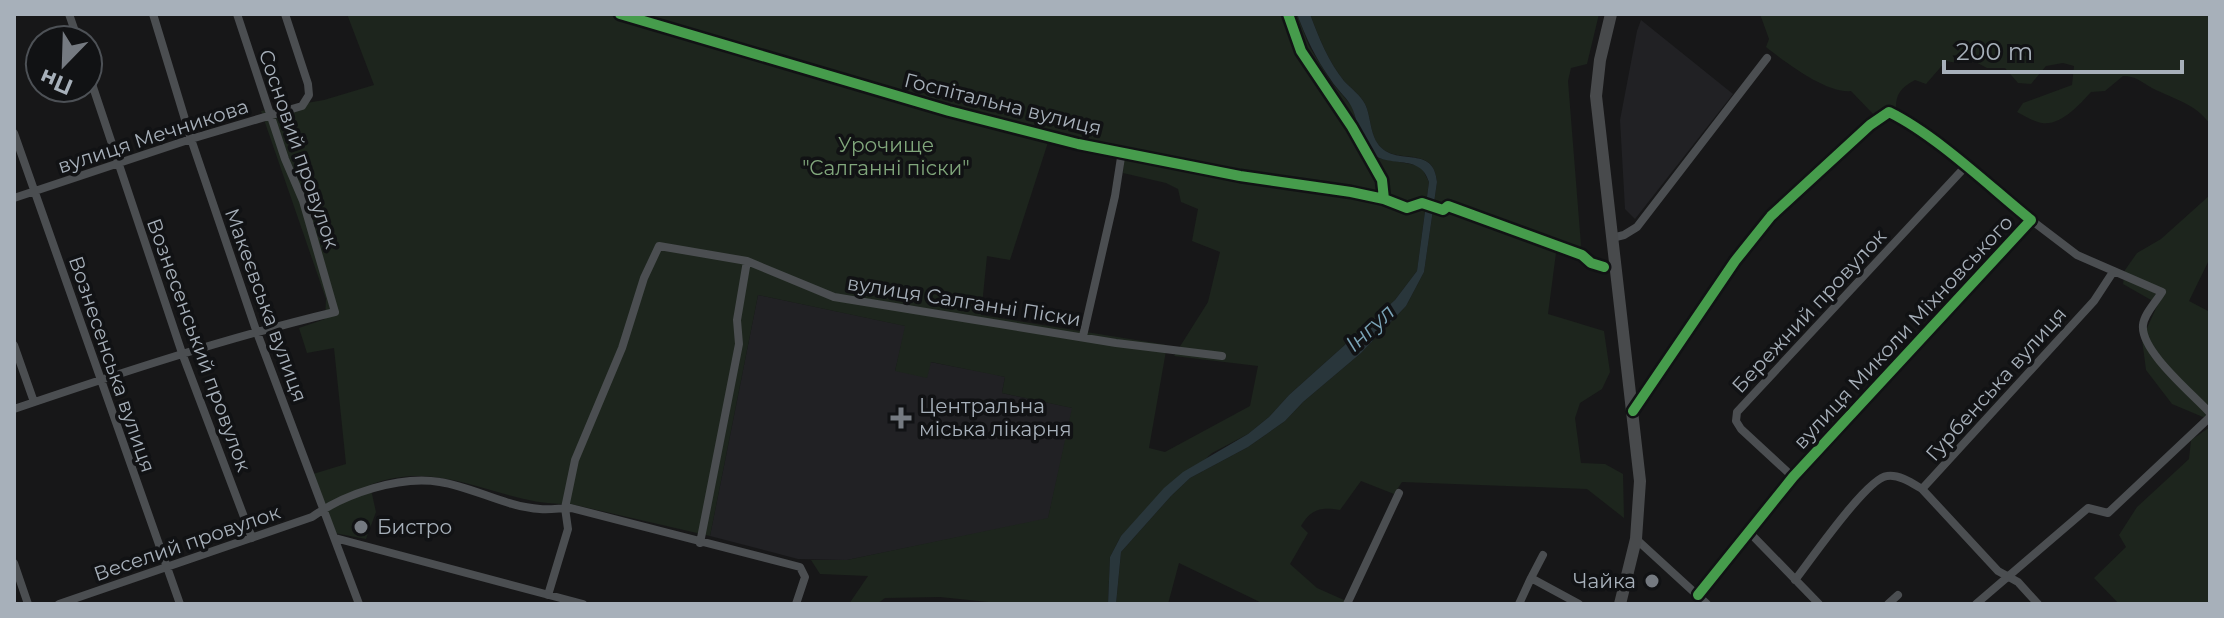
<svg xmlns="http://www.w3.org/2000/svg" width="2224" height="618" font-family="Montserrat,sans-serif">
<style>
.built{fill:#212124}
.green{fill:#1d251d;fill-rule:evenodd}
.water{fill:#29363b}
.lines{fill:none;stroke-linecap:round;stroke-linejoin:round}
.minor{stroke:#4b4e51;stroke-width:8}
.primary{stroke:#484a4c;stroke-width:12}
.cycleway-casing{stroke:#111214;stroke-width:15}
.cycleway{stroke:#469c4c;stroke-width:10}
.poi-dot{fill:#757a81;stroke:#111214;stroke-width:3}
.labels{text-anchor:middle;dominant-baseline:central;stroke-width:7;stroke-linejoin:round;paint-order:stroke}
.street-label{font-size:20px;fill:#a7b0ba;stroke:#111214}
.park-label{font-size:20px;fill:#81a77c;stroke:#111214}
.poi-label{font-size:20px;fill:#a7b0ba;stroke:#111214;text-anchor:start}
.water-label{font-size:22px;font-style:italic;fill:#7ba5b8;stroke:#111214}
</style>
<rect width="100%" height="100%" fill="#171718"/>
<!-- built -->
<path class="built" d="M1641 20 1733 94 1635 219 1625 209 1620 120 1637 31Z
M758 295 906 326 895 371 930 362 993 374 1005 377 1002 393 1073 408 1048 519 847 560 798 559 710 536Z"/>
<!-- green -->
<path class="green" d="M347 14H1297L1309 46 1332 83 1353 107 1357 125 1378 158 1421 166 1429 182 1417 271 1395 300 1289 395 1269 417 1248 434 1212 453 1121 536 1110 557 1108 604H1007L940 597 885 598 877 604H849L868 576 820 574 811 560H847L1048 518 1072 408 1002 393 1005 377 931 362 927 378 895 371 905 326 758 295 710 536 571 504C500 507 445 456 370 485L376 512 366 539 334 533 313 474 346 464 334 348 307 353 299 328 325 319 326 299 261 111 324 100 374 85ZM1051 133 1125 148 1123 173 1166 183 1178 189 1181 202 1198 209 1192 241 1220 252 1208 302 1174 356 1258 366 1250 406 1165 452 1149 448 1167 345 981 315 987 256 1010 260Z
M1310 14H1599L1587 64 1571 68 1568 81 1581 245 1576 259 1556 253 1548 314 1604 331 1610 372 1602 389 1580 403 1575 418 1581 463 1605 464 1623 474 1624 518 1587 489 1402 482 1394 494 1361 481 1340 510C1321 507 1311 509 1301 526L1308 533 1290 564 1317 588 1353 604H1264L1179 563 1168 604H1116L1121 552 1171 496 1190 478 1248 447 1285 421 1303 402 1361 353 1406 306 1424 272 1437 182C1434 147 1404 163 1384 150 1369 139 1372 118 1365 104 1361 96 1351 88 1344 81 1328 61 1319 38 1310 14Z
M1760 14H2210V124C2195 103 2173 99 2152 88 2140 81 2136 76 2123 76L2105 91 2091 92C2080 104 2061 126 2042 123 2034 122 2025 116 2017 112L2023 103 2072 85 2074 66 2063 63 2046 66 2031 84 2018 83 2005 68H1987L1966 57 1957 63 1946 61 1926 84 1915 80C1900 88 1895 95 1896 112L1883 107 1874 115 1851 91C1827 94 1785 62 1766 47L1769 39Z
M2210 195V258L2189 301 2210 312V420L2172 404 2146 370 2142 339 2158 304 2123 284 2125 270 2137 253 2161 239Z
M2210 427V604H2119L2094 578 2126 547 2119 535 2137 507 2189 459 2191 440Z"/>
<!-- water -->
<path class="water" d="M1297 14H1310C1319 38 1328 61 1344 81 1351 88 1361 96 1365 104 1372 118 1369 139 1384 150 1404 164 1434 147 1437 182L1424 272 1406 306 1361 353 1303 402 1285 421 1248 447 1190 478 1171 496 1121 552 1116 604H1108L1110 557 1121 536 1164 488 1183 472 1248 434 1269 417 1289 395 1395 300 1417 271 1429 182C1420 151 1386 171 1368 150 1359 139 1358 123 1353 110 1349 99 1337 90 1331 80 1316 59 1306 38 1297 14Z"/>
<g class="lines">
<!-- minor -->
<path class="minor" d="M69 14 78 40
M153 14 191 139 256 330 359 604
M620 14 949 111 1078 144 1240 176 1351 192 1384 199
M88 72 182 353 252 538
M14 133 180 604
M14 198 191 139 302 106 309 95 308 84 285 14
M2031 220 2077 255 2162 292C2156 302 2144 314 2143 325 2140 351 2193 394 2210 413
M1612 238 1624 235 1637 227 1767 58
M1083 336 1115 196 1122 151
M14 345 34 402
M14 409C120 373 226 338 335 312L303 201 285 159 237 14
M1633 411 1735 261 1771 216 1870 125 1889 112C1936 135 1989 186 2031 220L1793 477 1698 595
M1793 477 1741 429 1736 421 1737 412 1966 166
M1922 489 1998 571 2018 582 2038 604
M1749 532 1819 604
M335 538 583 604
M1636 539 1707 604
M700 543 739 344 737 320 747 261
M14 563 28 604
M1531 578 1543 555
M1795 580C1810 561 1867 478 1887 476 1899 474 1912 483 1922 489L2094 301 2113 272
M548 595 568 529 565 508 575 460 622 348 644 278 659 246 747 261 834 297 1116 343 1222 356
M59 604 312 517C344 494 400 475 440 482 473 487 506 507 540 509 550 510 561 508 571 508L800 567 805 577 796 604
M1347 604 1399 493
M1519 604 1531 578 1579 604
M1888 604 1898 595
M1976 604 2088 508 2108 513 2210 417"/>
<!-- primary -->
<path class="primary" d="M1611 14 1600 60 1596 96 1640 481 1636 539 1620 604"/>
<!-- cycleway casing -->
<g class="cycleway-casing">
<path id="cycleway" d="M620 14 949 111 1078 144 1240 176 1351 192 1384 199 1407 208 1422 203 1443 210 1448 206 1582 255 1591 263 1604 267
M1288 14 1301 51 1352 127 1382 180 1384 199
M1633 411 1735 261 1771 216 1870 125 1889 112C1936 135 1989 186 2031 220L1793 477 1698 595"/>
</g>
<!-- cycleway -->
<use href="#cycleway" class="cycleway"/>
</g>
<!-- markers -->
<g class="poi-dot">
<path d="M897 406h8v8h8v8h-8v8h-8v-8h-8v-8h8z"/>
<circle cx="361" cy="527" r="8"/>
<circle cx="1652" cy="581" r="8"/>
</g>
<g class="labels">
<!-- street labels -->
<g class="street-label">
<text transform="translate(1003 104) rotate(14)">Госпітальна вулиця</text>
<text transform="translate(153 136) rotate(-18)">вулиця Мечникова</text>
<text transform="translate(299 149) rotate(71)">Сосновий провулок</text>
<text transform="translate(964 301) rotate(9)">вулиця Салганні Піски</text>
<text transform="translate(266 305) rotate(70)">Макеєвська вулиця</text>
<text transform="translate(1809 311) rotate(-47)">Бережний провулок</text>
<text transform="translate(1903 332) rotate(-47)">вулиця Миколи Міхновського</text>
<text transform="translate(199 345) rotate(70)">Вознесенський провулок</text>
<text transform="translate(112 364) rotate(71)">Вознесенська вулиця</text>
<text transform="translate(1996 384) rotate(-48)">Гурбенська вулиця</text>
<text transform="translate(187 543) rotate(-19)">Веселий провулок</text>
</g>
<!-- park labels -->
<g class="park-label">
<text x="886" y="145">Урочище<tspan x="886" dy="23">"Салганні піски"</tspan></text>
</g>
<!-- poi labels -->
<g class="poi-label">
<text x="919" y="406">Центральна<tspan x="919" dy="23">міська лікарня</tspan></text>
<text x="377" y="527">Бистро</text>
<text x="1636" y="581" text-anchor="end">Чайка</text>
</g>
<!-- water labels -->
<g class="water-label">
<text transform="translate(1370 328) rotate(-43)">Інгул</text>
</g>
</g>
<!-- border -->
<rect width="2224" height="618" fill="none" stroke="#a7b0ba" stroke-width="32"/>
<!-- north arrow -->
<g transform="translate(64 64) rotate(203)"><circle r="38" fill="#111214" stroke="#4d5156" stroke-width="2"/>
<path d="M0-6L14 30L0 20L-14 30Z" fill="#757a81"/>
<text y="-12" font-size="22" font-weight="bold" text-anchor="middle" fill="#a7b0ba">Пн</text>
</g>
<!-- scale -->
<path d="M1944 60v12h238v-12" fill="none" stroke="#a7b0ba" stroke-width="4"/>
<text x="1956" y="60" font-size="24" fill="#a7b0ba" stroke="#111214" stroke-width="6" paint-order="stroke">200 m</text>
</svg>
